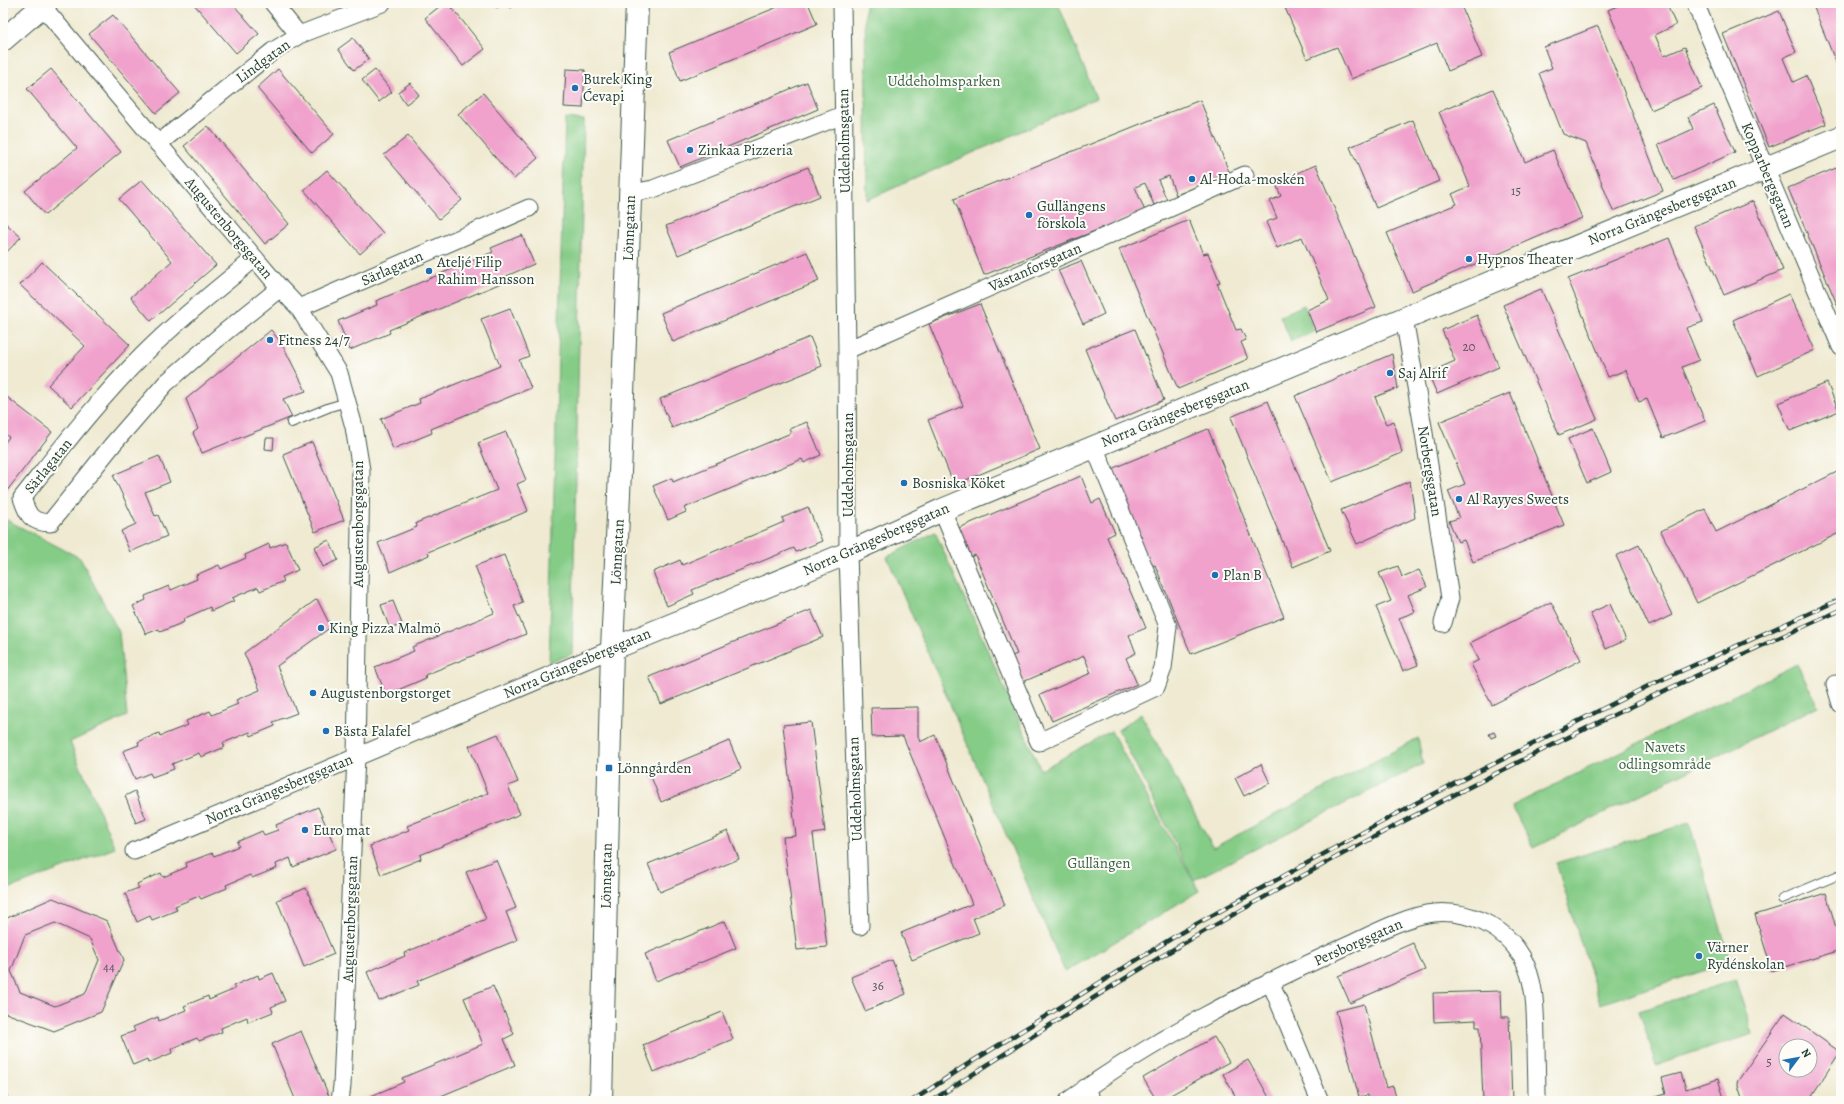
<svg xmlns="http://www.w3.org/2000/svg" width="1844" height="1104" font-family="Alegreya,serif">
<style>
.green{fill:#85cc87;stroke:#52845e}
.building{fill:#f0a2cc;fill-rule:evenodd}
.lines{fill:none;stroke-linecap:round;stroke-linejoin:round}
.lane-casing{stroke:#3e574c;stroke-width:10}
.street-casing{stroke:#3e574c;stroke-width:19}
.secondary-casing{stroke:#3e574c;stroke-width:24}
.lane{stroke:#fff;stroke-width:8}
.street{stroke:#fff;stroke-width:17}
.secondary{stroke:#fff;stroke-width:22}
.rail-casing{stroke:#1f3d34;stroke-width:4.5}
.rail{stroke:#fdfcf7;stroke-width:3;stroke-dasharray:9;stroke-linecap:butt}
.poi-dot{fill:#1f6fb2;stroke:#fdfcf7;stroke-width:1.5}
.labels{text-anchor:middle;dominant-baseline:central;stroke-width:4;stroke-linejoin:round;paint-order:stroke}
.number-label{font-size:13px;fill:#53565a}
.street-label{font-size:15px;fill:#1f3d34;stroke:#fdfcf7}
.poi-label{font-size:15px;fill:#1f3d34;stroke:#fdfcf7;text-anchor:start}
.park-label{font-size:15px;fill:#386149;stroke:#fdfcf7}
</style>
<rect width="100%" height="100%" fill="#fdfcf7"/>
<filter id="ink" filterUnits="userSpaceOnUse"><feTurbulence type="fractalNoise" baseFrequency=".025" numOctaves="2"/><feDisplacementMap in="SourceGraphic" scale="8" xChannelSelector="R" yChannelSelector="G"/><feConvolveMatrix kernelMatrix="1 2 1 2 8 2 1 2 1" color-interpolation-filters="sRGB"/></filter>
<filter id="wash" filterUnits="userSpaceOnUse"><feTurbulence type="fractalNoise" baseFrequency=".012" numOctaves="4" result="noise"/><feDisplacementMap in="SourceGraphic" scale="16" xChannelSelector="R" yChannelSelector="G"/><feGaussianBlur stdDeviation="0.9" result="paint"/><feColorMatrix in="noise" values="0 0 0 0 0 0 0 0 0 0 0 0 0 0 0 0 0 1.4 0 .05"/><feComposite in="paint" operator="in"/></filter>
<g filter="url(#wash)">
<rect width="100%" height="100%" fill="#efead1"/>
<!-- green -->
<path class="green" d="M865 3H1058L1096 98 867 200Z
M565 118 584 120 572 654 549 663Z
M1304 305 1314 332 1291 341 1280 316Z
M3 518 80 558 119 632 127 716 70 742 115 848 3 891Z
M935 532 1041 770 1111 731 1199 891 1065 972 887 557Z
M1797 664 1818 706 1533 848 1512 806Z
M1141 714 1213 848 1418 738 1423 764 1194 880 1118 730Z
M1689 823 1731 962 1600 1004 1556 863Z
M1735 980 1753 1034 1657 1065 1639 1011Z"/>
<g id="blocks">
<!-- building -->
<path class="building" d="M193 3H232L259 34 236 53Z
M444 3H448L485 49 463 66 425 18Z
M493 3H503L497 8Z
M506 3H517L511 8Z
M787 3H808L817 24 680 81 669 52Z
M1283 3H1460L1482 57 1448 71 1437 43 1351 79 1337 47 1307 59Z
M1624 3H1666L1676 25 1655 35 1664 56 1685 47 1702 88 1651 110 1608 10Z
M1812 3H1841V75Z
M1779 11 1796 52 1783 58 1793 82 1806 76 1826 124 1769 147 1723 34Z
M113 15 180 93 156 113 89 34Z
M1598 26 1663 191 1613 211 1586 143 1563 134 1539 73 1552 68 1544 47Z
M353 38 369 59 354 70 338 49Z
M51 69 121 152 45 215 25 191 77 148 27 89Z
M278 69 334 134 312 153 257 88Z
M566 69 585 70 583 108 564 107Z
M375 70 392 92 379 102 362 80Z
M807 82 818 109 680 167 668 140Z
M410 83 419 95 406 104 398 92Z
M1493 89 1525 162 1553 150 1582 218 1412 291 1387 233 1457 204 1452 194 1470 186 1439 112Z
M483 93 538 158 514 179 458 114Z
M1200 100 1230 174 1176 195 1169 176 1158 180 1167 200 1154 205 1145 183 1135 187 1145 211 984 275 954 199Z
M1714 105 1735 152 1674 180 1658 145 1693 129 1688 117Z
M1413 120 1439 181 1376 208 1350 147Z
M208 126 289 224 265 244 184 146Z
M408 136 462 200 439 219 384 155Z
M1316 165 1376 307 1316 332 1307 310 1329 300 1302 237 1277 248 1266 222 1277 218 1270 201 1281 196 1275 182Z
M1841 166V314L1788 188Z
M808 167 820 196 678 255 666 226Z
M327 170 383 233 360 254 304 190Z
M142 180 216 265 151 321 131 297 172 261 119 199Z
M1753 201 1783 270 1724 295 1694 226Z
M1189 220 1203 254 1208 253 1220 282 1217 283 1236 330 1241 329 1246 340 1241 342 1248 359 1178 389 1119 249Z
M3 221 21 237 3 256Z
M522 235 534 264 504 277 506 281 389 330 390 333 350 350 338 321 377 305 376 301 493 252 491 248Z
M1669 238 1703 322 1686 328 1699 360 1682 367 1705 421 1663 438 1647 399 1639 402 1626 370 1608 377 1568 279Z
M807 252 819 281 673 342 661 313Z
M1081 261 1104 314 1083 324 1058 270Z
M42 262 130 345 72 407 48 385 85 346 20 285Z
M1541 289 1597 419 1559 435 1503 305Z
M1789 294 1815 350 1758 376 1733 320Z
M980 304 1040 449 954 485 928 420 963 406 929 324Z
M510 308 529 356 519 360 531 388 431 429 432 433 393 449 381 419 420 403 419 399 500 366 481 319Z
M1477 315 1499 367 1437 394 1428 373 1455 361 1442 330Z
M1135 329 1164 400 1115 421 1085 349Z
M271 330 282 344 306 391 283 399 292 417 202 453 193 433 198 429 186 399Z
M810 337 822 366 672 428 660 399Z
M1392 354 1398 388 1375 397 1386 424 1394 421 1402 453 1332 482 1295 396Z
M1827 383 1839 411 1790 431 1778 403Z
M1510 393 1564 525 1473 562 1464 540 1458 542 1449 521 1459 518 1448 491 1465 484 1439 422Z
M3 394 52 432 3 496V445L9 437 3 433Z
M1268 401 1330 551 1293 567 1231 417Z
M807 422 821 455 804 463 802 459 684 508 686 512 668 520 653 486 672 478 673 482 791 433 789 429Z
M1593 428 1611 472 1587 483 1568 439Z
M1208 429 1284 617 1191 654 1155 565 1150 567 1111 469Z
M506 432 526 480 517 484 528 511 428 552 429 555 390 572 378 543 417 527 416 523 497 490 478 443Z
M266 438H274L273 450 265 449Z
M312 442 344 520 315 532 283 454Z
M159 456 170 482 145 492 155 516 158 515 167 536 130 552 121 531 136 524 113 475Z
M1841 470V532L1697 603 1661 531 1705 509 1716 532Z
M1081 476 1092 503 1100 499 1115 533 1107 537 1146 628 1129 635 1136 653 1126 658 1137 684 1052 721 1040 695 1091 673 1084 656 1018 684 1007 658 1017 654 975 555 966 559 954 530Z
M1410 481 1415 518 1357 544 1341 510Z
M808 507 822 541 796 552 794 548 692 590 694 594 667 606 653 572 680 560 682 565 784 522 782 518Z
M329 540 338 560 323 567 314 547Z
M286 542 298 570 282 577 284 581 260 591 258 587 232 598 234 601 211 611 210 607 183 619 184 622 160 632 159 629 146 634 133 606 146 600 145 596 169 586 171 590 197 579 196 575 219 565 221 569 246 558 245 555 269 544 270 548Z
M1639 545 1672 615 1649 626 1616 556Z
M504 555 523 603 514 606 526 634 425 675 426 678 386 695 375 667 414 651 412 647 494 613 475 566Z
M1398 566 1402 577 1419 570 1427 587 1408 595 1415 612 1399 618 1418 665 1403 671 1376 607 1391 601 1379 573Z
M317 599 331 627 277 666 297 713 273 722 275 726 251 736 250 732 223 743 225 747 201 757 199 753 172 764 174 769 152 777 150 773 135 779 123 751 139 745 138 742 159 733 160 736 188 725 186 721 210 711 212 715 238 704 236 700 260 690 244 653Z
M393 601 402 624 390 629 381 605Z
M1551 602 1581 660 1492 705 1471 664 1479 660 1470 643Z
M1610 604 1626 640 1606 649 1590 613Z
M811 610 823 637 661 704 649 677Z
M918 707V736L920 742 935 735 1005 905 973 918 979 933 912 960 901 933 972 904 903 736 872 737 871 708Z
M811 722 825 832 813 834 827 947 797 950 783 837 796 836 783 725Z
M1494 732 1496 736 1491 738 1489 734Z
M498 734 518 782 508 786 520 814 420 855 421 859 381 875 370 846 409 830 407 826 488 793 469 746Z
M729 741 741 769 661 802 650 774Z
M1261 764 1270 783 1244 796 1235 778Z
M135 791 146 819 136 823 125 796Z
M318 807 336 849 293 867 290 858 276 864 277 868 252 878 250 875 226 885 227 888 201 899 199 896 175 906 177 910 152 920 150 916 137 922 125 893 139 888 137 884 161 873 163 877 187 867 186 863 212 853 214 856 239 846 237 842 262 831 264 835 278 830 276 825Z
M728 831 739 859 660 892 648 864Z
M496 860 516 908 506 912 517 940 417 981 419 985 379 1001 367 972 405 956 404 953 486 919 466 872Z
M306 888 334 954 304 967 277 900Z
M1826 893 1841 945V950L1772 971 1755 915Z
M53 898 107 921 124 960 101 1012 54 1031 3 1012V928L7 918ZM55 923 90 939 99 960 85 994 55 1006 20 992 11 971 25 935Z
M725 921 736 948 656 981 645 954Z
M1413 943 1425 970 1350 1003 1338 976Z
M892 960 906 994 865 1011 851 977Z
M273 973 285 1001 271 1007 273 1012 248 1022 247 1017 221 1028 222 1032 199 1041 197 1038 171 1049 172 1053 148 1063 147 1059 133 1065 121 1036 135 1031 133 1027 158 1017 159 1021 186 1010 184 1006 208 996 209 1000 235 989 233 986 258 975 259 979Z
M493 986 514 1034 504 1039 515 1065 429 1101H365L364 1099 404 1082 402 1078 483 1044 464 998Z
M1501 991 1502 1017H1509L1512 1101H1483L1480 1027H1476V1020L1434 1022 1433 993Z
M1364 1004 1386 1088 1393 1086 1397 1101H1369L1368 1095 1359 1097 1336 1011Z
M722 1012 733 1039 654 1072 643 1045Z
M1785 1013 1840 1052 1811 1097 1813 1101H1743L1737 1082ZM1786 1046H1810V1070H1786Z
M301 1031 329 1096 317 1101H296L272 1044Z
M1214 1037 1229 1062 1160 1101H1157L1143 1078Z
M1248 1060 1271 1101H1238L1223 1074Z
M1681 1073 1686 1089 1718 1079 1725 1101H1643L1666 1094 1662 1078Z
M3 1087 9 1101H3Z"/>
</g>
</g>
<g filter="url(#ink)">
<use href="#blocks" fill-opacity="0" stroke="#3e574c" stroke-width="1"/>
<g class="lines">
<!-- lane casing -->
<g class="lane-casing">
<path id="lane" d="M291 423 330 407 347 402
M1782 899 1841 874"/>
</g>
<!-- street casing -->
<g class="street-casing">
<path id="street" d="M273 3 299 35
M842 3 847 350 848 553 860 926
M1695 3 1841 347
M42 6 280 288 299 308 339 373 354 427 361 470 356 756 342 1086 340 1101
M158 144 273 51 299 35 382 3
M631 193 653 189 843 115
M255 258C216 290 177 321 142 356 98 400 60 450 22 498 28 516 31 522 50 523L113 444 166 383 225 332 280 288
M299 308 529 208
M1404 318 1423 427 1450 598 1443 623
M847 350 1245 175
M942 510 1039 742 1156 687 1163 668 1168 626 1094 446
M1835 684 1841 704
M134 851 612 649
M1270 981 1320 1101
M1085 1088 1092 1101
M1068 1101C1154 1039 1250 990 1347 946 1371 935 1409 915 1434 913 1468 910 1504 926 1522 957 1536 982 1535 1010 1536 1038 1536 1059 1537 1080 1537 1101"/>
</g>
<!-- secondary casing -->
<g class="secondary-casing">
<path id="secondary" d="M3 40 46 3
M612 649 848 553 942 510 1841 137
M601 1101 612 649 621 450 637 3"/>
</g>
<!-- lane -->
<use href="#lane" class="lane"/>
<!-- street -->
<use href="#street" class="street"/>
<!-- secondary -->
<use href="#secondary" class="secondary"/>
<!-- rail casing -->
<g class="rail-casing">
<path id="rail" d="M912 1101 968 1064 1182 932 1418 802 1650 685 1841 599
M931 1101C1017 1046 1103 990 1191 939 1401 817 1619 708 1841 610"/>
</g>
<!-- rail -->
<use href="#rail" class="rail"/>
</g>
</g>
<!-- markers -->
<g class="poi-dot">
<circle cx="575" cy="88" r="4"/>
<circle cx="690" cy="150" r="4"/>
<circle cx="1192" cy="179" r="4"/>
<circle cx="1029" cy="215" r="4"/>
<circle cx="1469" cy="259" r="4"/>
<circle cx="429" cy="271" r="4"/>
<circle cx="270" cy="340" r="4"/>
<circle cx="1390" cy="373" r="4"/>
<circle cx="904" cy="483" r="4"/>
<circle cx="1459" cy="499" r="4"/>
<circle cx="1215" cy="575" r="4"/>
<circle cx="321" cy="628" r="4"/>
<circle cx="313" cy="693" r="4"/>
<circle cx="326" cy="731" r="4"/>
<rect x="605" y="764" width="8" height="8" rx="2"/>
<circle cx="305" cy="830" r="4"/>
<circle cx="1699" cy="956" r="4"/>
</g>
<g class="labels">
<!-- number labels -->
<g class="number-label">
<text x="1516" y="190">15</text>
<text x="1469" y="346">20</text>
<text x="109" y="966">44</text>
<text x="878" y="985">36</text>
<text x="1769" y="1061">5</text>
</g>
<!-- street labels -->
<g class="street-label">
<text transform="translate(263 61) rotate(-36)">Lindgatan</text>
<text transform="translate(844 141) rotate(-91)">Uddeholmsgatan</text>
<text transform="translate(1768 175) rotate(67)">Kopparbergsgatan</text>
<text transform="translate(1662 211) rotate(-22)">Norra Grängesbergsgatan</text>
<text transform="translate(229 228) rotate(50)">Augustenborgsgatan</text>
<text transform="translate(629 228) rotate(-88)">Lönngatan</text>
<text transform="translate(1035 267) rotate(-24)">Västanforsgatan</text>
<text transform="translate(392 268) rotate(-24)">Särlagatan</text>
<text transform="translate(1175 413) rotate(-22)">Norra Grängesbergsgatan</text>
<text transform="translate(848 465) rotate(-90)">Uddeholmsgatan</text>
<text transform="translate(48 466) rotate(-51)">Särlagatan</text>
<text transform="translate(1430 471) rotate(81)">Norbergsgatan</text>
<text transform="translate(358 524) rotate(-90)">Augustenborgsgatan</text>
<text transform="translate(876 539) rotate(-24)">Norra Grängesbergsgatan</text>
<text transform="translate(617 552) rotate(-87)">Lönngatan</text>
<text transform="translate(577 663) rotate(-23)">Norra Grängesbergsgatan</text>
<text transform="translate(279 789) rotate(-23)">Norra Grängesbergsgatan</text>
<text transform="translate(855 789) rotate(-92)">Uddeholmsgatan</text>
<text transform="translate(606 876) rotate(-89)">Lönngatan</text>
<text transform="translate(350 919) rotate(-88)">Augustenborgsgatan</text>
<text transform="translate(1358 942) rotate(-24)">Persborgsgatan</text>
</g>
<!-- poi labels -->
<g class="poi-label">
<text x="583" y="79">Burek King<tspan x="583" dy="17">Ćevapi</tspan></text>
<text x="698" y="150">Zinkaa Pizzeria</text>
<text x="1200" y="179">Al-Hoda-moskén</text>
<text x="1037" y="206">Gullängens<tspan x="1037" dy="17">förskola</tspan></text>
<text x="1477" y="259">Hypnos Theater</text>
<text x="437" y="262">Ateljé Filip<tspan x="437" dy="17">Rahim Hansson</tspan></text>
<text x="278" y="340">Fitness 24/7</text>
<text x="1398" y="373">Saj Alrif</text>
<text x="912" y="483">Bosniska Köket</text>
<text x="1467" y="499">Al Rayyes Sweets</text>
<text x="1223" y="575">Plan B</text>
<text x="329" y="628">King Pizza Malmö</text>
<text x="321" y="693">Augustenborgstorget</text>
<text x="334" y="731">Bästa Falafel</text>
<text x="617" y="768">Lönngården</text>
<text x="313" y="830">Euro mat</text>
<text x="1707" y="947">Värner<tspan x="1707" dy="17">Rydénskolan</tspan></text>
</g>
<!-- park labels -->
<g class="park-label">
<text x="944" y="81">Uddeholmsparken</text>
<text x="1665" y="747">Navets<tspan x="1665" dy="17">odlingsområde</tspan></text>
<text x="1099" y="863">Gullängen</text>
</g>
</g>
<!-- margin -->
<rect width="1844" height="1104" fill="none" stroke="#fdfcf7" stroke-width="16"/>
<!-- north arrow -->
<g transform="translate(1798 1058) rotate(58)"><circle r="19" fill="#fdfcf7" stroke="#a4b0a9"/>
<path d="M0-3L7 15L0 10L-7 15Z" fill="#1f6fb2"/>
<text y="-6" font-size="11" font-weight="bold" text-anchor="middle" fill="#1f3d34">N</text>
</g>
</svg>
